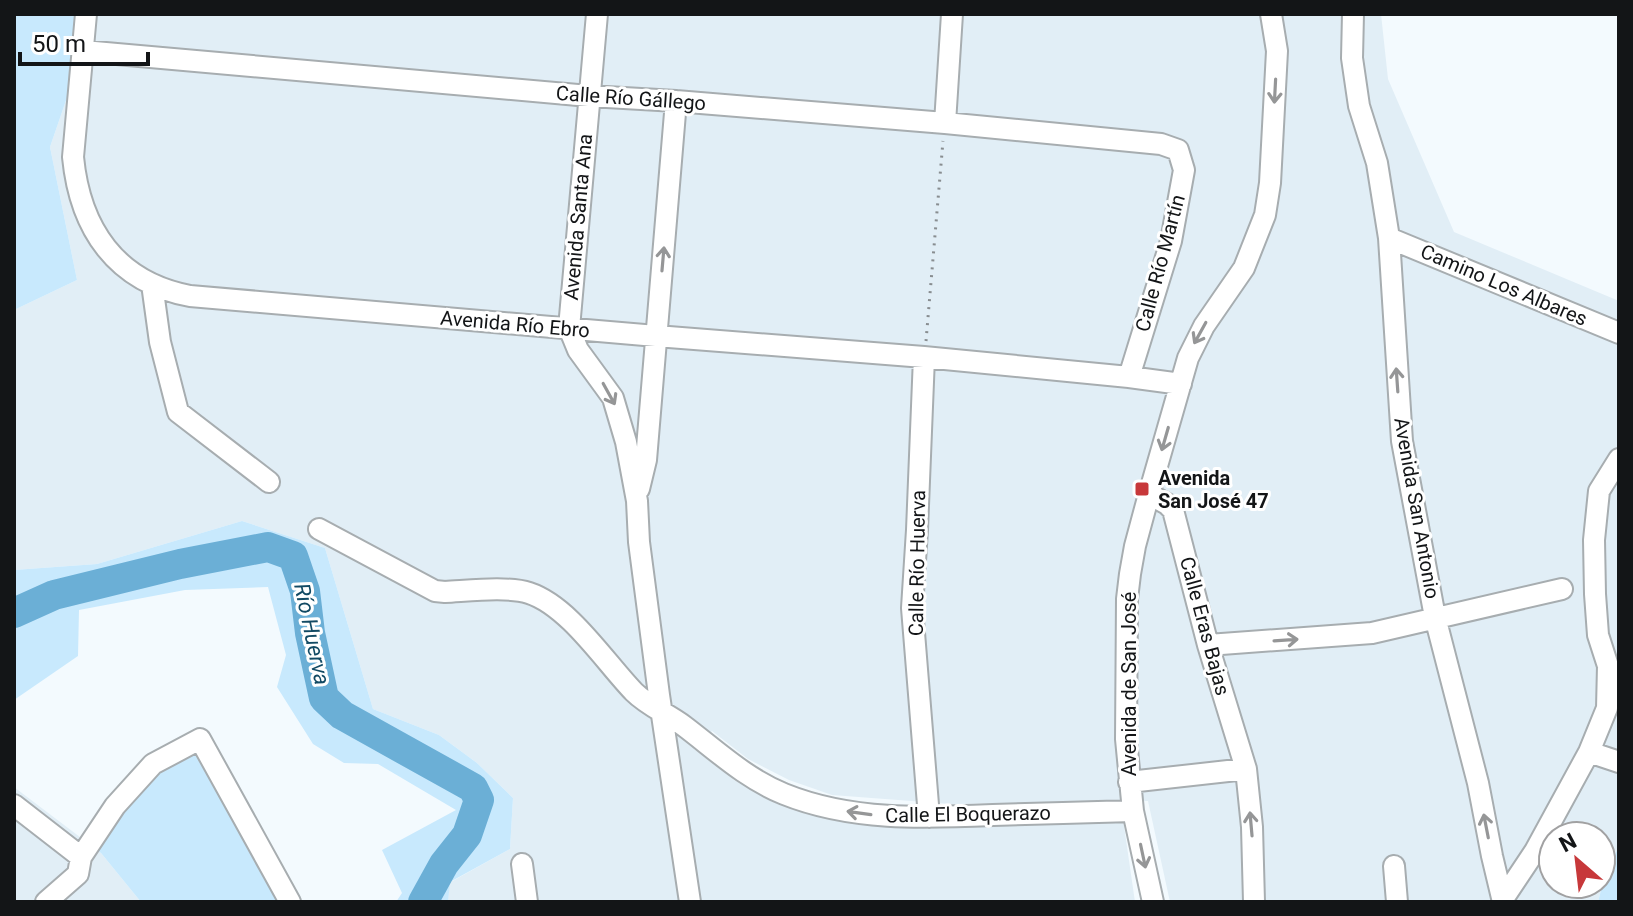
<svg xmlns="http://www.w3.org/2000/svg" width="1633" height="916" font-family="Roboto,sans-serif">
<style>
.built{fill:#e1eef6;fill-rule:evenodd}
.green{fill:#c8e9fd}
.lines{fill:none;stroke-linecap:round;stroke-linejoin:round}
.river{stroke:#6bafd6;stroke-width:30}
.minor-casing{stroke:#a7adb0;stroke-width:24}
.path{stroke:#888d90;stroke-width:3;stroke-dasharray:2 6;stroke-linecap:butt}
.minor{stroke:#fff;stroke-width:20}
.oneway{stroke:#959697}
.poi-dot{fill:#c7383a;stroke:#fff;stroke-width:3}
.labels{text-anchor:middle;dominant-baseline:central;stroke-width:6;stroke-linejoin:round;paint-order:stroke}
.street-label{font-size:20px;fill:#131517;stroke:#fff}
.poi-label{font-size:20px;font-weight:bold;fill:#131517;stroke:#fff;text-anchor:start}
.water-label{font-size:22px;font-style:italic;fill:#124a64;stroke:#fff}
</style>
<rect width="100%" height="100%" fill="#f3fafe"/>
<!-- built -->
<path class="built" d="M86 14H1381L1388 79 1454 232 1619 301V847L1606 870 1598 902H1170L1148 801 951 804 832 795 789 780 748 759 712 731 694 749 734 780 781 803 827 818 937 825 1123 819 1135 902H448L449 883 510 849 513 798 477 763 439 735 373 709 325 548 242 521 97 564 14 570V310L77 280 50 147 83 51ZM1553 836H1601V884H1553Z
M14 787 101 853 141 902H14Z"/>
<!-- green -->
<path class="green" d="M14 14H86L83 51 50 147 77 280 14 310Z
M242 521 325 548 373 709 439 735 477 763 513 798 510 849 450 882 448 902H396L402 893 382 850 456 810 378 764 344 763 313 744 277 687 286 655 268 587 185 590 79 610 78 656 14 700V570L97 564Z
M200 739 290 902H141L101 853 89 844 115 806Z
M1619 847V902H1598L1606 870Z"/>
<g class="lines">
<!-- river -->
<path class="river" d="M14 613 54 595 180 564 268 547 293 556 305 591 310 633 324 698 342 715 473 788 479 800 467 835 444 864 423 902"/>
<!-- minor casing -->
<g class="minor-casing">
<path id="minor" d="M86 14 73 157C80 229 116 282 190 296L656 336 924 357 1129 377 1181 384
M597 14 569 328 578 350 613 398 626 442 637 501 639 542 659 695 690 902
M1353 14 1352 58 1359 106 1377 163 1389 238 1402 441 1435 617 1478 783 1492 856 1503 902
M83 51 589 96 676 101 945 123 1161 144 1178 150 1184 170 1171 241 1129 377
M945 123 952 14
M1389 238 1619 333
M152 284 160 342 178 412 269 482
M924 357 917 530 912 608 929 817
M639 489 646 460 676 101
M1149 494 1167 504 1173 510 1208 645 1246 769 1252 827 1254 902
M319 529 435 591 445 592C467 591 508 586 529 593 569 606 605 662 634 692 648 706 668 714 684 726 717 751 745 778 784 794 851 821 923 818 993 815 1040 814 1086 812 1133 811
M1208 645 1372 633 1562 589
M1589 752 1619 762
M1129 782 1246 769
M14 805 81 857 78 874 46 902
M81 857 115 806 153 764 200 739 290 902
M522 864 527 902
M1394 866 1397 902
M1503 899 1535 851 1589 752 1607 708 1608 666 1598 635 1595 594 1594 540 1599 491 1619 459
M1153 902 1133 811 1126 739 1127 599 1130 574 1135 546 1149 494 1188 358 1204 326 1244 268 1265 215 1270 183 1277 51 1271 14"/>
</g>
<!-- path -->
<path class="path" d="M926 341 943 141"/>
<!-- minor -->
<use href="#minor" class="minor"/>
</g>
<!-- one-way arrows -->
<defs><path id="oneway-shaft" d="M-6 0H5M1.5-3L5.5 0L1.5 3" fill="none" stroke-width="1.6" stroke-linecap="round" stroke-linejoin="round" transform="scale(2)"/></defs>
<g class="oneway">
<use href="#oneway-shaft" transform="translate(1275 91) rotate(93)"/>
<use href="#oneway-shaft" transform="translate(663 259) rotate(-85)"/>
<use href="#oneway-shaft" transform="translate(1200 333) rotate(119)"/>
<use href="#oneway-shaft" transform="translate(1397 380) rotate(-94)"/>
<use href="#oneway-shaft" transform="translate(609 394) rotate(61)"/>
<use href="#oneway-shaft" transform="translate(1165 439) rotate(106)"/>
<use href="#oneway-shaft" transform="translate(1286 640) rotate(-4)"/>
<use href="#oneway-shaft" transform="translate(859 813) rotate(-172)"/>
<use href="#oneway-shaft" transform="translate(1251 824) rotate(-95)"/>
<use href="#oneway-shaft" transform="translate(1486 826) rotate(-101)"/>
<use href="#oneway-shaft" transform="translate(1143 856) rotate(78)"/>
</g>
<!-- markers -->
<rect class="poi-dot" x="1134" y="481" width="16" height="16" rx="4"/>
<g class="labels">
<!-- street labels -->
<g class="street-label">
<text transform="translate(631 98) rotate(4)">Calle Río Gállego</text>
<text transform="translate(578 217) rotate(-85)">Avenida Santa Ana</text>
<text transform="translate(1160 263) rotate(-75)">Calle Río Martín</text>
<text transform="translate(1504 285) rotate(23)">Camino Los Albares</text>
<text transform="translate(515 324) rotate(5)">Avenida Río Ebro</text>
<text transform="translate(1417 508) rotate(80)">Avenida San Antonio</text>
<text transform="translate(917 563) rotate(-89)">Calle Río Huerva</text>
<text transform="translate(1205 626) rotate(75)">Calle Eras Bajas</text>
<text transform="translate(1129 684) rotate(-90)">Avenida de San José</text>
<text transform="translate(968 814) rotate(-1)">Calle El Boquerazo</text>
</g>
<!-- poi labels -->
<g class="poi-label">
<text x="1158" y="478">Avenida<tspan x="1158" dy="23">San José 47</tspan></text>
</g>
<!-- water labels -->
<g class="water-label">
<text transform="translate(312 634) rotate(78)">Río Huerva</text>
</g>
</g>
<!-- border -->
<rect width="1633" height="916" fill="none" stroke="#131517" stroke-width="32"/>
<!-- north arrow -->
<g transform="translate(1577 860) rotate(332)"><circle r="38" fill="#ffffff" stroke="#a1a1a2" stroke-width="2"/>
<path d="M0-6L14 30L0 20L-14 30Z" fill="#c7383a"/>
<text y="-12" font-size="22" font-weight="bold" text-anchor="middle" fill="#131517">N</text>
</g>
<!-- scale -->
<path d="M20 52v12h128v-12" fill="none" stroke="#131517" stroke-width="4"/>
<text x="32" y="52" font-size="24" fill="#131517" stroke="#ffffff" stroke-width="6" paint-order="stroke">50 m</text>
</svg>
